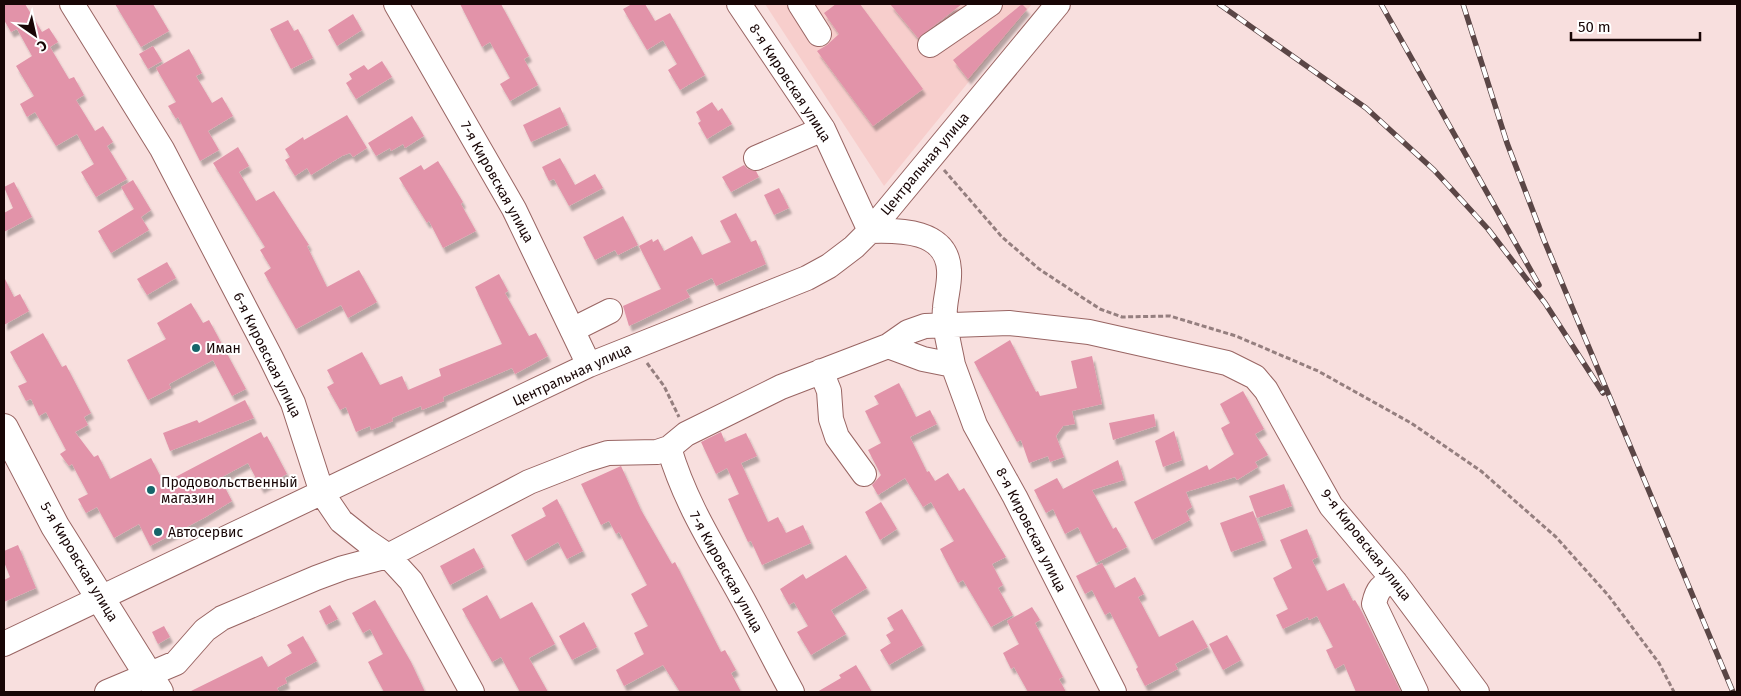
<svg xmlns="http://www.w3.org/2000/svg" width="1741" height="696" font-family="'Fira Sans',sans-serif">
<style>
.built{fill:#f7cecc}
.building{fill:#e293a9;filter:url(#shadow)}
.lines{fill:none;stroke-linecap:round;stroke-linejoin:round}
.minor-casing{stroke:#996563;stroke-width:26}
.major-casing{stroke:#996563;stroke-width:30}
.path{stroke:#957f7f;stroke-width:3;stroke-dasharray:5 2.5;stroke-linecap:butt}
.minor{stroke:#fff;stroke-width:24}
.major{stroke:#fff;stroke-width:28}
.rail-casing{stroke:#5b4646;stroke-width:5.5}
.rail{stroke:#fff;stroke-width:4;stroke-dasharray:11;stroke-linecap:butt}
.poi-dot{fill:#16656a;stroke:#fff;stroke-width:2}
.labels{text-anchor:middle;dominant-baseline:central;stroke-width:4;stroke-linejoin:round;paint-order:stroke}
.street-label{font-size:14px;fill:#180606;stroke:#fff}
.poi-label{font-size:14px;fill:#180606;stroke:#fff;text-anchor:start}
</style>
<defs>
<filter id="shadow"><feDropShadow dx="3" dy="5.5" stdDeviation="1" flood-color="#0004"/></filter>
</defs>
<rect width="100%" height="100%" fill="#f8dfde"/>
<!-- built -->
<path class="built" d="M765 4H1032L884 186Z"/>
<!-- building -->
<path class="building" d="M4 4H25L42 32 49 28 58 42 50 47 69 79 74 77 84 95 76 100 95 131 103 126 113 142 107 146 127 179 96 197 81 172 94 164 77 134 56 146 35 112 27 117 20 104 34 96 16 66 32 56 17 29 11 32 4 20Z
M115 4H153L169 31 141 47Z
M460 4H501L529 56 524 59 538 85 510 101 500 84 510 78 490 42 482 47Z
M632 4H645L655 21 670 13 705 75 680 90 668 70 677 64 663 40 647 50 623 9Z
M836 4H860L923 89 873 126 817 51 827 45 839 34 824 13Z
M890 4H962L918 38Z
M1022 4 1027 9 968 79 953 60Z
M353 14 362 30 337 46 328 30Z
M288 20 294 31 298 29 313 58 291 69 270 29Z
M153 46 162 61 148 69 139 54Z
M189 49 202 73 196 76 212 103 222 97 233 116 208 131 219 150 200 161 178 117 176 119 168 106 176 102 156 68Z
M382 61 392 77 356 99 346 83 352 79 349 74 364 65 368 70Z
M712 102 718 111 722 108 732 124 707 139 698 123 701 121 696 112Z
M560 107 568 125 531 142 523 125Z
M347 115 367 148 353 157 350 153 342 156 311 175 307 168 295 176 285 160 290 157 285 149 303 137 304 140Z
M412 116 424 136 405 148 403 144 391 151 390 148 376 156 368 143Z
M238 147 249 166 239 172 256 201 274 191 309 245 307 246 327 287 359 270 377 302 348 318 341 305 296 329 264 273 271 268 260 250 265 247 213 163Z
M560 158 575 185 595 174 603 188 569 206 554 179 549 181 542 167Z
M438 161 463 202 461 204 476 231 443 248 429 221 427 223 399 178 421 165 424 170Z
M744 165 748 169 756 171 759 177 731 192 722 177Z
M133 180 151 210 141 217 149 230 111 253 98 231 134 209 121 187Z
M14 182 32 217 4 232V213L13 208 4 187Z
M779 188 789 208 774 215 764 195Z
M736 213 751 242 756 240 766 264 716 286 712 278 686 290 690 297 629 326 623 306 661 289 639 246 652 239 653 242 658 239 664 251 692 236 702 255 731 242 720 221Z
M623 216 638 245 618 255 615 250 595 260 583 237Z
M167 262 176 278 147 295 137 279Z
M499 274 508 291 505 293 529 336 536 333 548 356 515 374 512 368 443 397 444 401 422 410 421 406 392 418 393 421 371 430 370 426 356 432 346 407 340 410 327 387 334 383 327 370 362 352 380 385 402 376 408 390 441 376 439 369 502 344 475 287Z
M4 277 14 297 20 294 29 311 4 325Z
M191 303 203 323 209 320 246 389 232 396 213 360 169 384 171 388 148 400 127 360 166 339 157 323Z
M43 333 62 367 66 365 91 413 84 417 88 425 75 432 94 457 98 455 110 479 151 458 164 483 261 432 264 438 267 436 287 474 261 488 248 463 220 478 232 501 204 518 150 546 139 524 114 538 97 507 86 513 78 499 88 494 72 464 69 466 60 454 66 450 46 412 39 416 31 399 26 401 18 386 27 382 10 352Z
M1010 340 1036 392 1038 391 1040 396 1077 388 1071 361 1092 356 1102 404 1072 411 1075 424 1063 426 1056 436 1064 457 1050 462 1048 456 1029 463 1021 440 1017 442 974 362Z
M899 383 916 417 930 410 937 424 910 437 927 472 929 471 935 481 948 473 959 491 964 488 1006 557 992 564 1003 585 998 588 1013 615 991 627 963 580 958 583 940 549 954 541 931 502 923 507 905 478 878 495 872 485 881 475 868 450 881 443 865 411 879 404 874 396Z
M1243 391 1264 429 1255 434 1268 455 1255 462 1258 467 1237 480 1235 477 1186 492 1192 507 1186 511 1190 520 1152 540 1134 502 1207 465 1209 470 1234 454 1221 428 1230 423 1220 404Z
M245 400 254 418 170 451 163 433 197 420 199 423Z
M1154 414 1156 426 1113 440 1109 423Z
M1174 431 1182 460 1163 467 1155 441Z
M721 432 725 442 746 433 757 456 741 463 768 522 778 517 786 533 803 525 811 543 762 565 751 541 748 542 728 499 739 494 727 468 716 474 701 442Z
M1118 460 1124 480 1092 490 1113 529 1116 527 1127 547 1096 563 1078 527 1065 534 1053 509 1046 513 1034 490 1057 478 1063 489Z
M621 466 641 510 672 564 675 562 721 652 725 650 736 670 731 673 741 692H680L663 665 624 686 616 670 644 654 634 633 648 626 631 594 647 585 619 532 616 534 609 521 601 525 581 484Z
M1284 484 1292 506 1257 518 1249 496Z
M557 499 583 551 567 559 558 542 525 561 511 535 546 516 542 508Z
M881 502 897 529 880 540 865 512Z
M1253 511 1264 540 1231 552 1220 523Z
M1307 529 1318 557 1312 560 1327 591 1344 583 1353 601 1355 600 1362 612 1401 692H1356L1344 664 1335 669 1326 650 1333 647 1317 616 1309 620 1308 617 1283 629 1276 615 1288 609 1273 578 1292 568 1280 540Z
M18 545 36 588 4 602V580L10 577 4 562V551Z
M474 548 484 567 450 585 440 566Z
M846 555 867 588 831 610 846 634 811 655 797 632 808 626 794 602 789 605 780 589 803 574 806 579Z
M1102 563 1115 588 1135 577 1144 594 1138 597 1159 637 1193 620 1208 647 1175 664 1178 669 1145 686 1136 669 1138 667 1110 612 1105 615 1092 590 1085 594 1076 576Z
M487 595 500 619 532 602 555 644 529 658 548 692H520L501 657 492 662 462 609Z
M375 600 411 662 425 692H384L368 662 383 654 370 629 363 633 352 613Z
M330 605 338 619 326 625 319 611Z
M1032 607 1040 620 1035 623 1063 677 1059 679 1066 692H1028L1014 667 1011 669 1003 653 1019 644 1007 621Z
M902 609 923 645 889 665 880 650 891 643 886 635 894 630 887 618Z
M584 622 597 647 572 660 559 636Z
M164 626 170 637 158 644 152 632Z
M1227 635 1241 660 1223 670 1209 644Z
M303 636 317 661 285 678 287 683 277 688 279 692H189L262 656 268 667 292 653 287 645Z
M856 665 872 692H817L841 678 839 675Z"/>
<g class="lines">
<!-- minor casing -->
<g class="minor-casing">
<path id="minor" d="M72 4 162 149 270 356 293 403 322 493 341 521 366 541 388 556 411 581 472 692
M396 4 514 209 589 365
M739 4 823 129 870 231C900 230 947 230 949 270 950 283 946 295 945 308 943 326 950 347 953 365
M800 4 819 34
M930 45 990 4
M756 158 823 129
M572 330 610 311
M888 346 923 359 953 365 975 425 1015 497 1114 692
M821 371 829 391 831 419 837 437 864 474
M669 448C686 505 714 547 742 598 759 629 775 661 792 692
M1395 582C1381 584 1377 590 1374 604L1416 692
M4 644 589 365 807 278 829 266 854 247 870 231 1058 4
M107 692 176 663 205 630 222 618 316 578 343 568 388 556 529 482 585 460 608 453 657 452 669 448 686 434 781 387 888 346 908 332 925 326 1009 323 1089 332 1227 363 1255 377 1266 390 1331 506 1395 582 1477 692"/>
</g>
<!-- major casing -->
<g class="major-casing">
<path id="major" d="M4 428 55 526 159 692"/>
</g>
<!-- path -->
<path class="path" d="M944 170 1002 237 1039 269 1100 309 1122 317 1170 316 1236 336 1318 371 1411 423 1481 471 1556 537 1608 595 1659 663 1674 692
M647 363 664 386 679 417"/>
<!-- minor -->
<use href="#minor" class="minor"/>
<!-- major -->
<use href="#major" class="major"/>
<!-- rail casing -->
<g class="rail-casing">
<path id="rail" d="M1219 4 1366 108 1434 170 1488 229 1545 303 1603 393
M1381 4 1539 285
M1463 4 1507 143 1544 240 1733 692"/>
</g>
<!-- rail -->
<use href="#rail" class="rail"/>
</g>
<!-- markers -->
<g class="poi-dot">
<circle cx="196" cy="348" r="5"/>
<circle cx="151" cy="490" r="5"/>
<circle cx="158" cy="532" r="5"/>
</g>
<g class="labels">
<!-- street labels -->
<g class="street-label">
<text transform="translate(790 83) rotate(57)">8-я Кировская улица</text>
<text transform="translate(925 164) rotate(-50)">Центральная улица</text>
<text transform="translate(497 182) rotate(61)">7-я Кировская улица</text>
<text transform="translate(267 355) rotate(64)">6-я Кировская улица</text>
<text transform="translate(572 375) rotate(-25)">Центральная улица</text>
<text transform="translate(1031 530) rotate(63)">8-я Кировская улица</text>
<text transform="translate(1366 545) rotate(52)">9-я Кировская улица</text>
<text transform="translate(79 562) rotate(59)">5-я Кировская улица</text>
<text transform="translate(726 572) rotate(61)">7-я Кировская улица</text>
</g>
<!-- poi labels -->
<g class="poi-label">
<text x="206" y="348">Иман</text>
<text x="161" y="482">Продовольственный<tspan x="161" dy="16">магазин</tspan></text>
<text x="168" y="532">Автосервис</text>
</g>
</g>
<!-- border -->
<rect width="1741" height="696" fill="none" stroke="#180606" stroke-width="10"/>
<!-- north arrow -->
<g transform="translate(35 35) rotate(146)" stroke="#ffffff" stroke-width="4" paint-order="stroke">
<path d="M0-4L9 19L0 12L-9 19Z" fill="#180606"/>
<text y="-8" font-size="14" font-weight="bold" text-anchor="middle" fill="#180606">С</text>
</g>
<!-- scale -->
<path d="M1571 32v8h129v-8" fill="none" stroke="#180606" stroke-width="2.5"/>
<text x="1578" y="32" font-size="15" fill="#180606" stroke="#ffffff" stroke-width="4" paint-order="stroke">50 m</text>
</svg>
